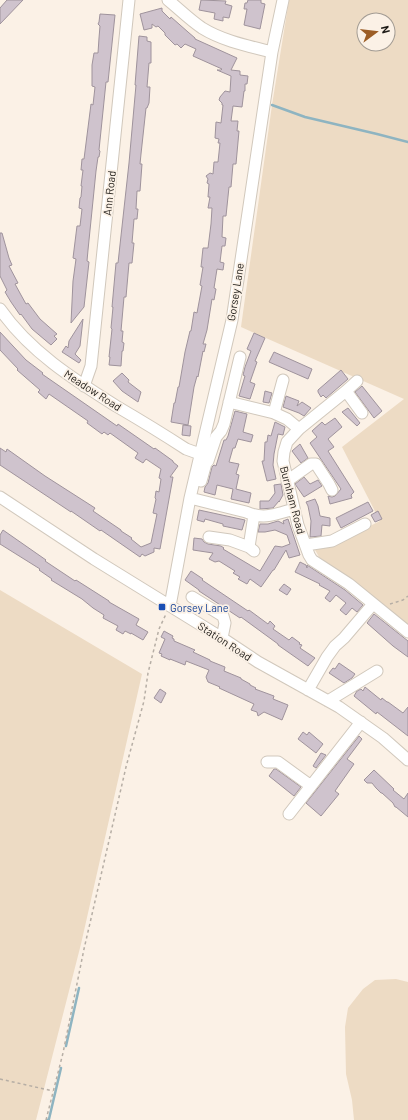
<svg xmlns="http://www.w3.org/2000/svg" width="408" height="1120" font-family="Barlow,sans-serif">
<style>
.green{fill:#eddbc4;fill-rule:evenodd}
.lines{fill:none;stroke-linecap:round;stroke-linejoin:round}
.stream{stroke:#8eb4c1;stroke-width:2.5}
.building{fill:#cfc3cd;stroke:#9f939c}
.minor-casing{stroke:#d1c8bc;stroke-width:13}
.path{stroke:#b6aea5;stroke-width:1.5;stroke-dasharray:3 3;stroke-linecap:butt}
.minor{stroke:#fff;stroke-width:11}
.transit-dot{fill:#1a4fb4;stroke:#fbf1e6;stroke-width:1.5}
.labels{text-anchor:middle;dominant-baseline:central;stroke-width:3.5;stroke-linejoin:round;paint-order:stroke}
.street-label{font-size:11px;fill:#1d1a16;stroke:#fbf1e6}
.transit-label{font-size:11px;fill:#164399;stroke:#fbf1e6;text-anchor:start}
</style>
<rect width="100%" height="100%" fill="#fbf1e6"/>
<!-- green -->
<path class="green" d="M289 0H408V625L319 557 314 548 364 529 380 521 342 447 404 399 241 327 272 105ZM364 20H388V44H364Z
M0 590 142 674 81 944 36 1120H0Z
M396 979 408 982V1120H354L352 1100 346 1074 345 1027 348 1008 363 989 375 980Z"/>
<g class="lines">
<!-- stream -->
<path class="stream" d="M272 105 305 117 377 134 408 142
M66 1046 79 988
M47 1120 49 1119 61 1068"/>
</g>
<!-- building -->
<path class="building" d="M7 0H23L0 24V8Z
M201 0 226 1 225 4 232 6 229 18 223 17V21L214 19 215 13 199 10Z
M248 0H261V3L265 4 260 29 244 25 247 9H244L245 3H247Z
M162 8V11L170 19 171 17 188 32 195 38V39L237 58 231 70 240 71V75L248 76 247 84H245V91H244L242 107 233 106 231 121H238L237 131H239L236 164H233L231 187H229L226 216H223L222 237 226 238 225 246H222L220 262 224 263 223 270 217 269 214 288 216 289 214 300 212 299 207 330 203 344H206L204 352 203 351 198 377 197 376 194 387 188 425 171 422 174 403H175L178 387H179L185 352 190 331H191L194 312 197 313 202 286 200 285 203 267H201L203 248H208L211 224 212 208H208L210 197H208L209 184 207 183 208 179 206 176 210 173 213 174 214 162H218L220 143H218L219 139 215 138 216 122 221 123 223 105H222V103L219 100 220 97 225 91 230 92 231 76 217 70H221L222 69 193 56 196 49 185 44 181 48 177 44 175 45 165 35V33L158 26 156 27 152 24V28L144 30 140 14Z
M100 14 115 15 108 82H106L99 150 100 151 99 157H98L96 171 88 250 87 261 89 262 84 307 71 323 73 281 76 259 73 258 77 226H80L82 209 79 208 80 198 81 197 82 186H81L83 170H81L82 159H84L91 104 93 105 95 87 92 86V65L94 53H98L99 38 100 26 98 24 99 22Z
M139 36 147 37V41L151 42V63H149L147 87H150L149 103 147 108H146L141 154 140 164H142L140 191H137L136 209H138L137 219H134L132 243H134L132 263H129L126 297H124L121 331H123L122 342 124 343 123 351H122L121 366 109 365 110 357H109L112 329 111 328 113 307H112L116 263H118L129 163 135 96 136 85H135Z
M0 233H2L9 258 12 265 9 266 18 283 15 284 21 295 26 304 28 303 40 319 57 334 54 336 57 339 51 345 32 329 21 314 20 315 11 302 5 292 7 290 0 276Z
M83 319 80 346 75 354 81 360 79 363 62 352 66 346 68 348 69 341Z
M0 332 26 360 43 373 42 374 117 426 118 424 154 449 155 448 173 461V462L178 466 170 477H173L160 549 154 548V552L145 556 142 554 140 557 101 530 100 531 71 511V512L0 465V448L6 452 7 449 45 476 95 508 93 511 121 530V531L132 538 131 539 141 547 151 543 157 514 153 513 156 499 155 498 156 491 159 492 161 479 159 478 161 469 146 459 143 463 135 458 138 453 110 433 108 435 104 432 102 434 87 423 88 421 49 394 46 399 38 392 40 390 17 370 18 369 0 350Z
M254 333 265 338 255 361 257 362 250 382 255 384 250 399 239 396 245 376 243 375 245 367 251 351 247 349Z
M274 352 312 369 308 379 269 362Z
M341 370 348 379 326 398 323 395 321 397 318 392V390Z
M122 373 129 380 128 382 141 392 138 402 122 391 113 381Z
M362 386 382 411 374 418 355 392Z
M265 391 272 393 269 403 263 402Z
M286 396 299 401 297 406 302 402 311 408 304 416 299 413 283 407Z
M348 408 360 423 357 426 342 412Z
M235 411 247 414 243 432 253 435 251 442 238 439 235 448H233L229 462 239 464 236 474 239 475 236 489 251 493 249 503 231 499 233 489 217 485 215 495 204 492 205 487 208 483 212 467 214 465 216 466 224 440H226L228 436Z
M335 418 342 427 328 439 334 447 328 451 354 492 351 495 352 498 330 504 328 496 332 497 335 496 341 489 310 443 317 437 312 431 322 422 325 425Z
M275 422 285 427 283 435 278 434 274 454 273 465 276 479 267 481 262 461H264L265 442H267L268 435 271 436Z
M183 425 191 426 190 436 182 435Z
M300 444 308 458 301 463 292 451Z
M304 477 310 484 318 480 322 486 304 497 295 484Z
M281 484 283 495 279 502V501L273 508 260 509V501H269L275 493 274 485Z
M315 499 318 506 320 516 330 518V526L322 525 321 536 310 537 311 521 308 506 306 502Z
M368 502 373 511 341 528 336 518Z
M199 510 245 520 242 530 223 526V524L205 519 204 522 197 520Z
M378 511 382 519 375 522 371 515Z
M288 519 300 555 289 558 286 550 274 570H273L261 587 250 579 247 584 238 579 240 577 233 573 235 571 219 561 215 562 209 559 213 553 193 550 194 538 202 539 204 542 208 544 221 546 224 548 223 549 260 571 275 546 282 547 290 544 287 535 275 530 265 532H258L260 524H268L278 521 284 524 283 521Z
M3 530 46 560 45 561 75 581 76 580 109 601V602L139 619 136 625 148 632 143 640 131 633V634L125 631 123 634 116 630 118 626 103 618 104 615 93 608 82 599 51 580 52 579 39 570 40 569 0 544V535Z
M300 562 306 565 307 568V565L345 590 363 605 357 612 352 608 346 615 340 610 346 603 336 595 330 602 325 598 330 591 319 585 320 584 295 572Z
M191 571 203 579 202 580 248 611 249 610 268 624 270 621 275 626 273 629 289 640 292 637 300 643 299 644 302 645 300 648 315 658 308 666 278 645V644L241 617 240 618 199 591V590L185 580Z
M284 584 291 589 287 595 279 590Z
M374 614 408 641V657L393 646 367 623Z
M164 631 173 636 172 638 174 639V641L195 650 193 652 210 660V661L225 667 224 671 241 678V679L250 684V685L256 688 255 689 274 696 273 699 288 705 282 720 264 712 258 716 257 712 251 710 254 704 219 688 220 687 208 682 206 677 209 670 186 661 185 665 170 659V660L161 656 162 654 159 653 165 639 161 637Z
M339 663 355 674 352 678 344 683 329 673 333 668 335 669Z
M365 687 381 700 382 698 387 702H388L403 713 408 707V736L377 712 376 714 354 696 357 691 361 689 363 691Z
M160 689 166 693 161 703 154 698Z
M303 732 307 735 309 732 323 744 316 753 298 739Z
M359 736 362 739 347 759 354 764 335 791 339 794 321 816 306 803Z
M321 753 326 755 316 768 313 766Z
M274 769H276L301 787 294 796 269 776Z
M374 770 394 789 393 790 404 799 408 793V817L396 807H395L393 803 382 793H381L376 788 372 783H367L364 780Z"/>
<g class="lines">
<!-- minor casing -->
<g class="minor-casing">
<path id="minor" d="M168 0C179 9 190 20 202 28 223 41 248 46 272 52
M0 309C29 351 73 379 116 406 140 420 163 434 186 449L200 454
M357 381 346 391 299 429 287 442 284 452 283 461 298 525 309 555 312 560 349 584 408 632
M84 386 91 366 129 0
M346 391 362 413
M229 402 274 413 287 419 299 429
M274 413 283 380
M201 481 206 463 208 461 216 437 221 431 224 424 240 357
M287 481 311 464H316L329 484 332 490
M0 497 94 559 222 638 258 662 339 707 383 738 408 760
M190 498 246 512C264 520 276 514 294 509
M254 515 249 547 254 551
M209 537 230 540 249 547
M306 545 332 541 365 524
M192 597 223 616 225 623 222 638
M170 606 190 498 232 320 272 52 283 0
M308 690 327 657 335 646 344 638 373 604
M328 701 377 671
M267 762H278L311 786
M289 814 361 722"/>
</g>
<!-- path -->
<path class="path" d="M390 604 403 600 408 596
M0 1079 53 1091
M46 1120 63 1053 84 949 126 767 144 701 148 673 159 629 166 614"/>
<!-- minor -->
<use href="#minor" class="minor"/>
</g>
<!-- markers -->
<rect class="transit-dot" x="158" y="603" width="8" height="8" rx="2"/>
<g class="labels">
<!-- street labels -->
<g class="street-label">
<text transform="translate(109 193) rotate(-84)">Ann Road</text>
<text transform="translate(235 292) rotate(-81)">Gorsey Lane</text>
<text transform="translate(93 390) rotate(33)">Meadow Road</text>
<text transform="translate(293 500) rotate(75)">Burnham Road</text>
<text transform="translate(225 641) rotate(33)">Station Road</text>
</g>
<!-- transit labels -->
<g class="transit-label">
<text x="170" y="607">Gorsey Lane</text>
</g>
</g>
<!-- north arrow -->
<g transform="translate(376 32) rotate(75)"><circle r="19" fill="#fbf1e6" stroke="#a29b93"/>
<path d="M0-3L7 15L0 10L-7 15Z" fill="#9c5d25"/>
<text y="-6" font-size="11" font-weight="bold" text-anchor="middle" fill="#1d1a16">N</text>
</g>
</svg>
